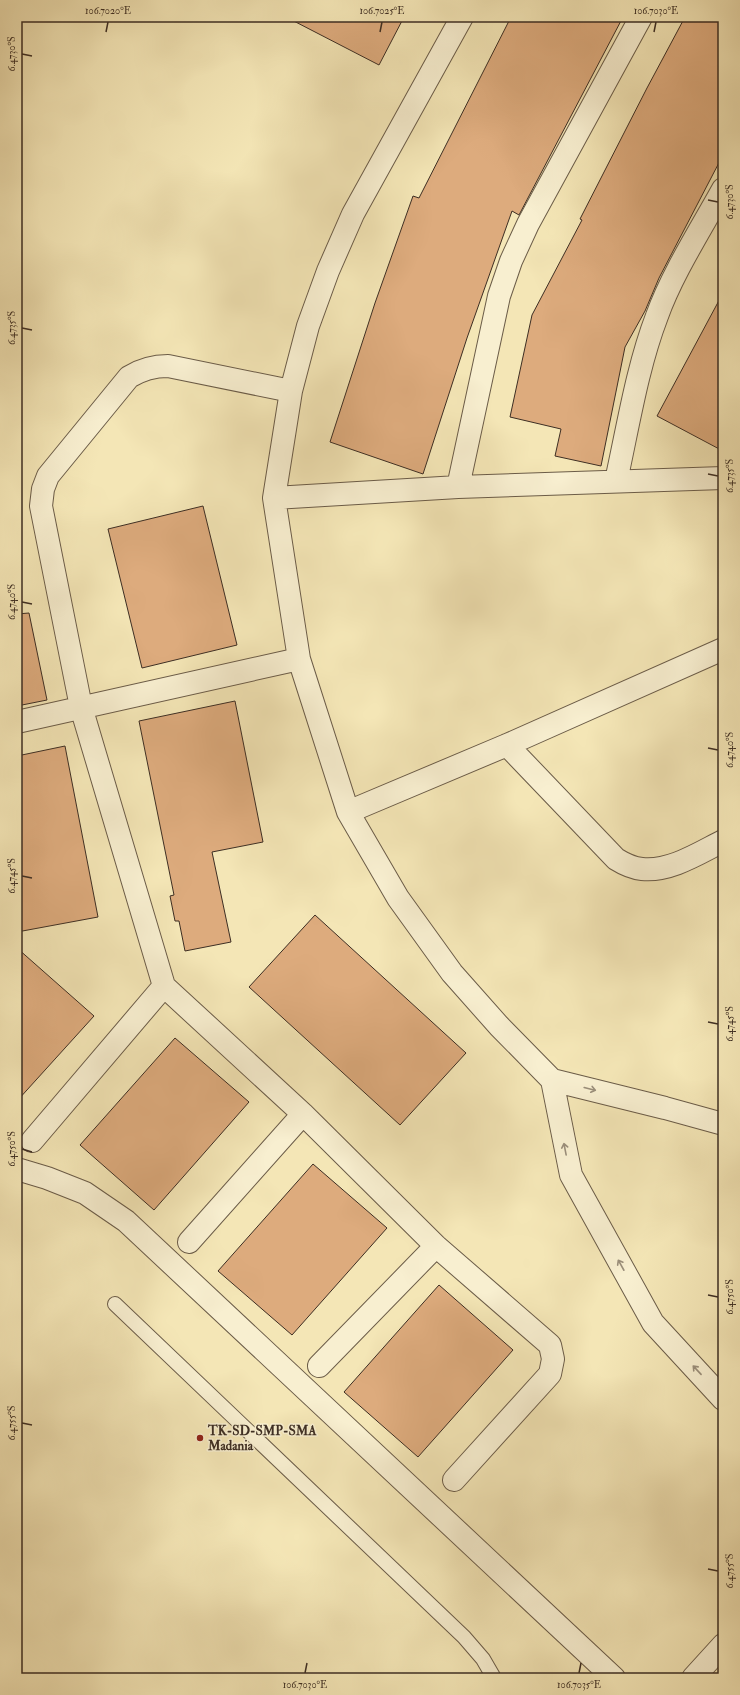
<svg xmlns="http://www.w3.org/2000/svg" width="740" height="1695" font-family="'IM FELL Double Pica',serif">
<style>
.building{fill:#ddab7d;stroke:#3d2e23}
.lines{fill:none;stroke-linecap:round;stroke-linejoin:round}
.service-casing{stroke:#6b5c48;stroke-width:16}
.minor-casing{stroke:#6b5c48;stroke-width:24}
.service{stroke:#f8efd0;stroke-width:14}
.minor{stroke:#f8efd0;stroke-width:22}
.oneway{stroke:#9a8e7a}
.ticks{fill:none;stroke:#3d2e23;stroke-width:1.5}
.poi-dot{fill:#8f2418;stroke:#f8efd0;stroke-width:1.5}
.labels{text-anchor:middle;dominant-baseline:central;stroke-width:3;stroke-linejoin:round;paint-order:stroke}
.poi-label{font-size:13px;font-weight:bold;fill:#3d2e23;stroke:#f8efd0;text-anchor:start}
.neatline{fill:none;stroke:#3d2e23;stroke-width:1.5}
.ticks-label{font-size:10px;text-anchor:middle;fill:#3d2e23}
</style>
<rect width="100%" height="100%" fill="#f4e6b6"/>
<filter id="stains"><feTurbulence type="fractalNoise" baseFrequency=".005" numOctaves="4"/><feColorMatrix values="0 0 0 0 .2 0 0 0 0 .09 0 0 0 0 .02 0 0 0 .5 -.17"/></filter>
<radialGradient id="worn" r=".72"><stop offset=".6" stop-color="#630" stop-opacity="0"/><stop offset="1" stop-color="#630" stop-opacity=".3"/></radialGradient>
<!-- building -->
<path class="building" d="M286 17H404L379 65Z
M511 17H623L519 215 512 211 467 338 423 474 330 442 375 303 413 196 419 198Z
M685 17H723V155L659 278 645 311 625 347 601 466 555 456 561 429 510 417 532 315 582 220 580 219 647 88Z
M723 293V451L657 416Z
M203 506 237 645 142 668 108 529Z
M29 613 47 700 17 706V614Z
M235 701 263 842 212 852 231 942 185 951 179 921H175L170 896 174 895 139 721Z
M65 746 98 917 17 932V756Z
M315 915 466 1053 400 1125 249 987Z
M17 948 94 1016 17 1101Z
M175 1038 249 1102 154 1210 80 1145Z
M313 1164 387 1228 292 1335 218 1271Z
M439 1285 513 1350 418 1457 344 1392Z"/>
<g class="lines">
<!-- service casing -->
<g class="service-casing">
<path id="service" d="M115 1304 464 1637 483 1659 494 1678"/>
</g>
<!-- minor casing -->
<g class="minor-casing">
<path id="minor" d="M462 17 353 214 328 271 308 326 291 391 274 498 299 659 348 812 398 898 452 973 499 1026 552 1080 665 1108 723 1124
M291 391 168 366C153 366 142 369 129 377L48 476 43 489 41 506 81 707 164 986 303 1114 436 1246 550 1345 553 1359 550 1374 454 1480
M616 481C628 427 637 368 657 316 672 274 701 229 723 189
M458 487 499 296 511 261 528 224 641 17
M274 498 458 487 723 478
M17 722 299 659
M507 745 616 859C624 864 632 868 642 869 670 872 699 853 723 841
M348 812 507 745 723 649
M552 1080 571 1175 653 1323 723 1399
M32 1141 164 986
M17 1169 47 1178 85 1193 126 1221 614 1678
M189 1242 303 1114
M319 1366 436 1246
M693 1678 723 1645"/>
</g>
<!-- service -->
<use href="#service" class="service"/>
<!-- minor -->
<use href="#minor" class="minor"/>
</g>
<!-- one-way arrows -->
<defs><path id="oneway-shaft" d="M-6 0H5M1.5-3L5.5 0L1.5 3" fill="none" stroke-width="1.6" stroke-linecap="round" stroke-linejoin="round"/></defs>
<g class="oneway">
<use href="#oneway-shaft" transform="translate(590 1089) rotate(14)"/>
<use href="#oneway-shaft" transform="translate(565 1149) rotate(-101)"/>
<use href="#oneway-shaft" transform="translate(621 1265) rotate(-119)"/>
<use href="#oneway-shaft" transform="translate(697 1370) rotate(-133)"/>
</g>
<!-- ticks -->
<path class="ticks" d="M106 32 108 22M380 32 382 22M654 32 656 22M22 54 32 56M708 200 718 202M22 328 32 330M708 474 718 476M22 602 32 604M708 748 718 750M22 876 32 878M708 1022 718 1024M22 1149 32 1152M708 1295 718 1297M22 1423 32 1425M708 1569 718 1571M305 1673 307 1663M579 1673 581 1663"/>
<!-- markers -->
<circle class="poi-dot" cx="200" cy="1438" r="4"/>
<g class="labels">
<!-- poi labels -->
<g class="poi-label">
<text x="208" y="1431">TK-SD-SMP-SMA<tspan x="208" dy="15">Madania</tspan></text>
</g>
</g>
<!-- margin -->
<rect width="740" height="1695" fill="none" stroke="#f4e6b6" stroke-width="44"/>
<rect x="22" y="22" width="696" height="1651" class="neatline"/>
<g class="ticks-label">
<text x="108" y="14">106.7020°E</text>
<text x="382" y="14">106.7025°E</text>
<text x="656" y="14">106.7030°E</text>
<text transform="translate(11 54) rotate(-90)" y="4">6.4730°S</text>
<text transform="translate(729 202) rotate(-90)" y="4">6.4730°S</text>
<text transform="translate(11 328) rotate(-90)" y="4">6.4735°S</text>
<text transform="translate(729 476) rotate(-90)" y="4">6.4735°S</text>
<text transform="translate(11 602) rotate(-90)" y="4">6.4740°S</text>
<text transform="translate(729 750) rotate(-90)" y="4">6.4740°S</text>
<text transform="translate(11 876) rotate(-90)" y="4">6.4745°S</text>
<text transform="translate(729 1024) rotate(-90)" y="4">6.4745°S</text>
<text transform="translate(11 1149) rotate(-90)" y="4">6.4750°S</text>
<text transform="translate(729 1297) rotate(-90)" y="4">6.4750°S</text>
<text transform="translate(11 1423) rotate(-90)" y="4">6.4755°S</text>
<text transform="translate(729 1571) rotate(-90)" y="4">6.4755°S</text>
<text x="305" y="1688">106.7030°E</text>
<text x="579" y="1688">106.7035°E</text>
</g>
<rect width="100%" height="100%" filter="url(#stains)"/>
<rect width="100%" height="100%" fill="url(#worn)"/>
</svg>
